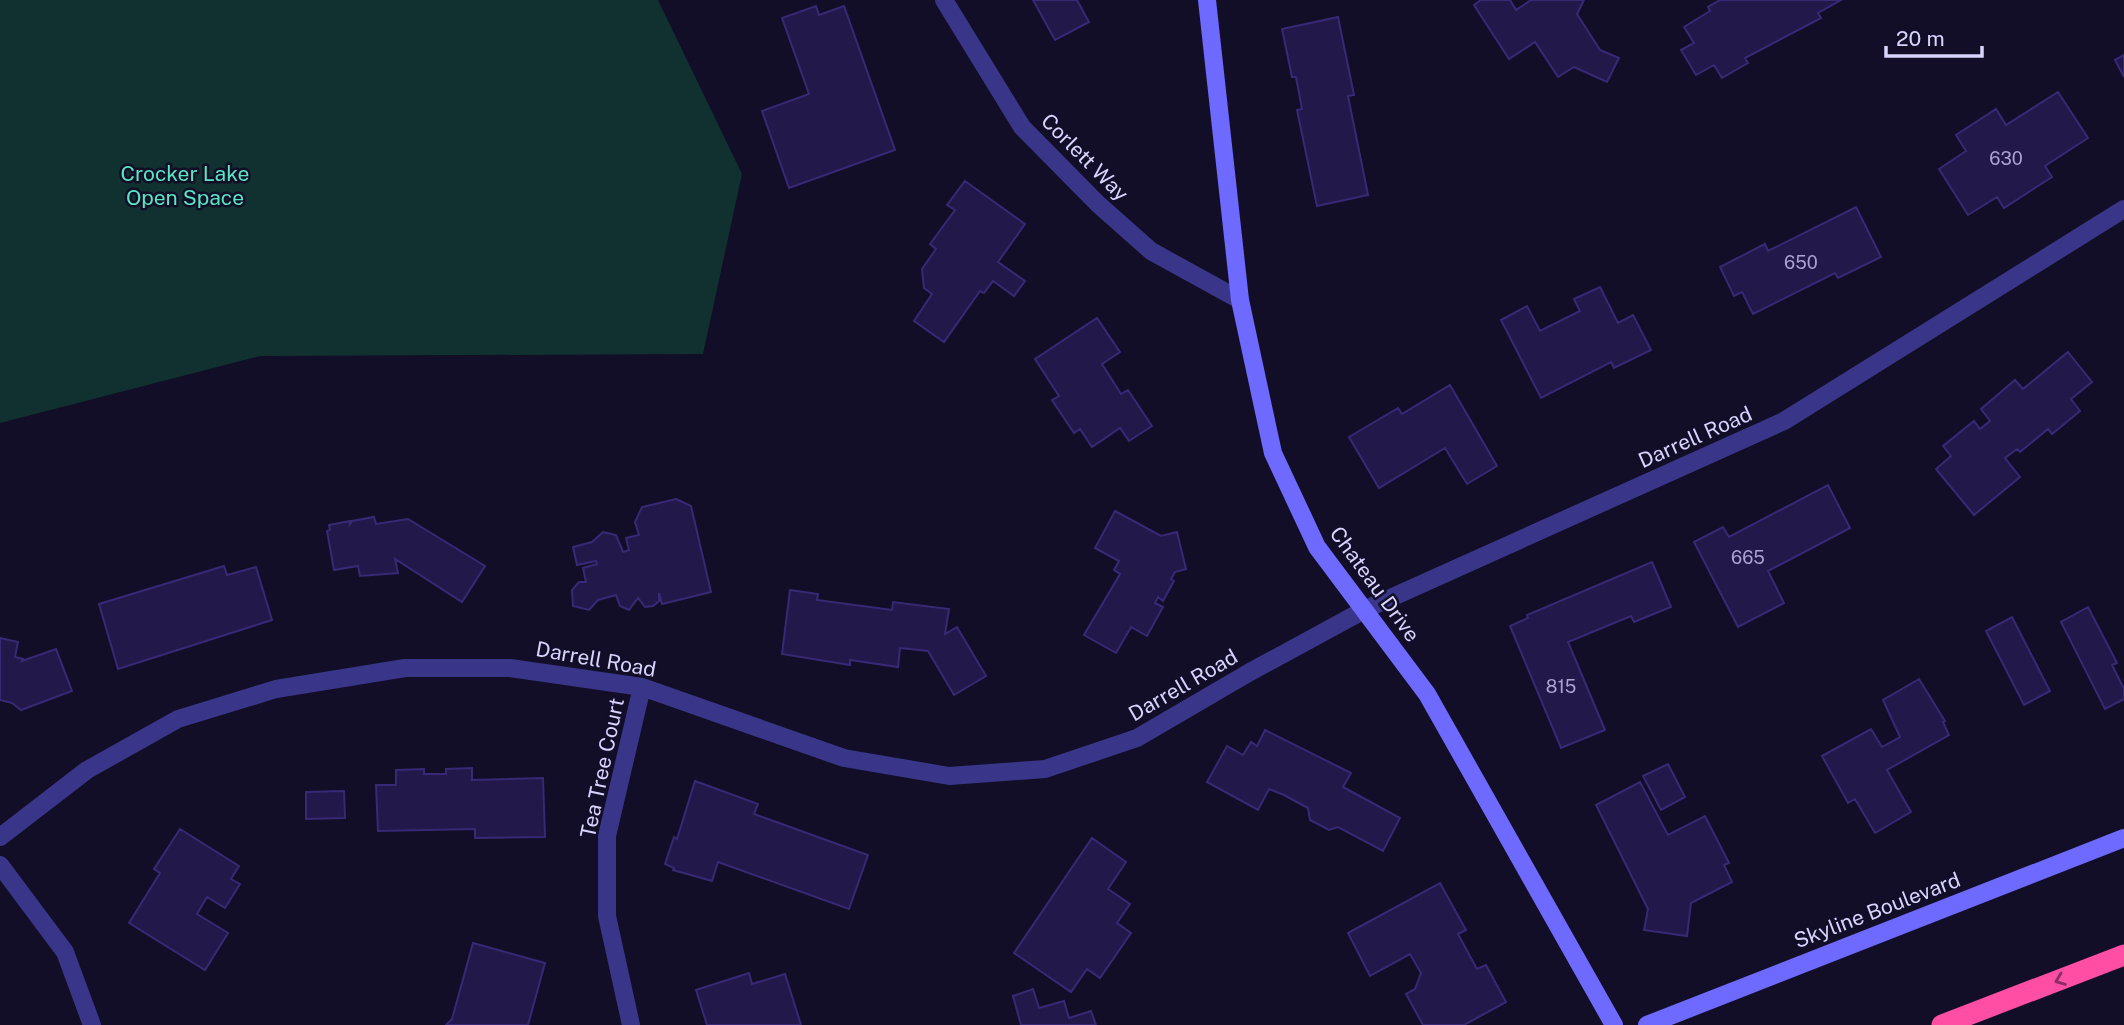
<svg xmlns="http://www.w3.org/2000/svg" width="2124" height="1025" font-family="'Public Sans',sans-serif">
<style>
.green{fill:#103130}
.building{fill:#221849;stroke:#382976;stroke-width:2}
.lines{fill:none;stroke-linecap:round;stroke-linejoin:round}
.street{stroke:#393689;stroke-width:18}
.secondary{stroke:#6e6aff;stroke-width:18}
.highway{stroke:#ff4ea3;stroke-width:21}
.oneway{stroke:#882e65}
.labels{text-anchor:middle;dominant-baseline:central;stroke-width:5;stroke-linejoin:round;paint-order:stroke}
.number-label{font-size:18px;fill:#aaa4d2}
.street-label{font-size:21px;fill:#d8d3ff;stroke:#120e27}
.park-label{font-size:21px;fill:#58e7c3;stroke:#120e27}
</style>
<rect width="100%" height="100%" fill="#120e27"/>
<!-- green -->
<path class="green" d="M0 0H658L742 174 703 354 260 356 0 423Z"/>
<!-- building -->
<path class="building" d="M1033 0H1077L1089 22 1055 40Z
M1481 0H1510L1516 10 1531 0H1584L1577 14 1600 50 1619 58 1607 82 1574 67 1558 77 1535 42 1509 59 1474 5Z
M1720 0H1841L1818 13 1821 18 1745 58 1748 63 1722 78 1714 65 1696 75 1681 50 1694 43 1684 27 1710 11 1708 7Z
M816 6 819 15 844 6 895 150 789 188 762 111 809 94 782 18Z
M1338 17 1354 95 1348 96 1368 195 1317 206 1297 110 1302 109 1296 77H1292L1282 29Z
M2124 55V77L2115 60Z
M2058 92 2088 138 2045 166 2052 177 2004 208 1997 197 1968 215 1939 169 1966 151 1956 135 1996 109 2006 125Z
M965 181 1025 224 998 262 1025 281 1014 296 993 281 984 293 980 291 944 342 914 321 932 294 924 288 922 269 936 249 930 244 955 210 947 205Z
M1856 207 1881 257 1838 278 1835 273 1753 314 1742 292 1734 296 1720 267 1765 244 1768 251Z
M1600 287 1618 323 1633 315 1651 350 1614 368 1611 362 1541 398 1501 320 1527 306 1540 331 1580 311 1574 299Z
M1097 318 1120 352 1102 364 1121 394 1128 390 1152 426 1129 441 1120 428 1092 447 1080 429 1074 433 1052 400 1059 396 1035 359Z
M2068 352 2092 382 2071 399 2080 411 2052 434 2048 429 2020 452 2017 449 2005 458 2020 477 1974 515 1936 469 1951 456 1943 446 1974 421 1980 429 1990 421 1981 409 2015 380 2023 389Z
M1450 385 1497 466 1467 484 1445 448 1379 488 1349 437 1398 408 1402 414Z
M1828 485 1850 528 1768 571 1784 603 1738 627 1694 542 1723 527 1729 537Z
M676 499 691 506 711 592 662 604 659 593V601L653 606 645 607 638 598 629 610 620 606 616 595 598 600 589 610 573 606 572 590 579 582H586L583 568 597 564 596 561 577 565 573 547 592 542 603 532 616 535 623 552 629 550 626 538 639 535 635 522 642 507Z
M1115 511 1161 536 1177 532 1186 569 1175 572 1171 579 1174 581 1163 601 1158 597 1155 603 1163 607 1147 636 1131 627 1116 653 1084 635 1120 574 1114 570 1119 561 1095 548Z
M374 517 376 524 408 519 485 566 462 602 395 559 398 573 360 576 358 566 334 570 327 531 330 530 329 525 350 521V524L352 521Z
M1652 562 1671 607 1634 622 1631 616 1568 642 1605 730 1561 748 1510 626 1528 618 1527 615Z
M224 566 227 575 256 567 272 620 118 669 99 604Z
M790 590 818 594 817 600 892 610 893 602 949 609 945 634 957 627 986 676 954 695 928 651 900 648 898 667 850 660V665L782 654Z
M2088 607 2117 663 2112 665 2124 689V699L2105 709 2061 622Z
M2012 617 2050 691 2024 705 1986 631Z
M0 638 18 642 15 657 23 659 22 661 56 649 72 691 21 710 12 703 0 700Z
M1919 679 1945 721 1943 722 1949 735 1887 770 1911 812 1875 833 1855 799 1848 803 1822 756 1871 729 1882 747 1900 737 1883 700Z
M1265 730 1351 773 1343 787 1400 818 1383 851 1338 827 1329 830 1310 820 1308 808 1284 795 1269 789 1258 810 1207 782 1227 746 1243 755 1251 742 1257 746Z
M1668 764 1685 797 1661 810 1643 776Z
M472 768V780L543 778 545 837 475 838V829L378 831 376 785H396V770L424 769V774H446V769Z
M695 781 758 804 754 814 868 855 849 909 718 862 712 881 673 870 674 868 665 864 674 837 677 839Z
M1640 782 1668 835 1705 816 1729 863 1724 865 1732 882 1691 903 1687 936 1644 930 1648 909 1596 805Z
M344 791 345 818 306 819V792Z
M180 829 239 866 231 879 240 884 225 908 207 897 197 914 228 933 205 970 129 923 160 873 154 869Z
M1092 838 1126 862 1108 889 1130 904 1117 923 1131 933 1100 978 1087 969 1071 992 1014 953Z
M1440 883 1466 930 1458 934 1477 969 1486 965 1506 1002 1464 1025H1423L1406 994 1415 989 1421 973 1410 954 1370 976 1348 933Z
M473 943 545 963 528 1025H446L452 1019Z
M749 973 752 984 785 974 801 1025H707L696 990Z
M1033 989 1039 1008 1064 1001 1069 1018 1091 1011 1096 1025H1021L1013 996Z"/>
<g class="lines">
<!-- street -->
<path class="street" d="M944 0 1022 127 1098 204 1151 251 1240 300
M0 837 87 770 178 719 276 689 405 668H510L642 687 844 758 949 776 1045 769 1137 738 1250 672 1366 609 1784 421 2124 209
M0 865 65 952 92 1025
M631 1025 607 916V836L642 687"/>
<!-- secondary -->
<path class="secondary" d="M1207 0 1240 300 1273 453 1317 547 1427 694 1614 1025
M1647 1025 2124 838"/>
<!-- highway -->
<path class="highway" d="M1942 1025 2124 955"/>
</g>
<!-- one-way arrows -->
<defs><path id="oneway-chevron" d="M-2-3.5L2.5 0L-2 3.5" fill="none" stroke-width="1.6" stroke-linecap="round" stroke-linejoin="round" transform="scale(1.75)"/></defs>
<use class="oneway" href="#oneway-chevron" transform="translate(2060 980) rotate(159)"/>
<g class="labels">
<!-- number labels -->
<g class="number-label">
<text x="2006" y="158">630</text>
<text x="1801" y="262">650</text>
<text x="1748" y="557">665</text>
<text x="1561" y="686">815</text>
</g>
<!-- street labels -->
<g class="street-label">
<text transform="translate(1085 157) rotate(45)">Corlett Way</text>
<text transform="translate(1695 437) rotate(-24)">Darrell Road</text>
<text transform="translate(1375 584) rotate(54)">Chateau Drive</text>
<text transform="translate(596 659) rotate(10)">Darrell Road</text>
<text transform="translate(1183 685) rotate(-30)">Darrell Road</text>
<text transform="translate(602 768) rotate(-78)">Tea Tree Court</text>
<text transform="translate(1877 910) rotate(-21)">Skyline Boulevard</text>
</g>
<!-- park labels -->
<g class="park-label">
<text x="185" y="173">Crocker Lake<tspan x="185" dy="24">Open Space</tspan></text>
</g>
</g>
<!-- scale -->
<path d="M1886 46v10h96v-10" fill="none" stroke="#d8d3ff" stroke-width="3.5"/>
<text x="1896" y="46" font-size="21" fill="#d8d3ff" stroke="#120e27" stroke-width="5" paint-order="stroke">20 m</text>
</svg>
